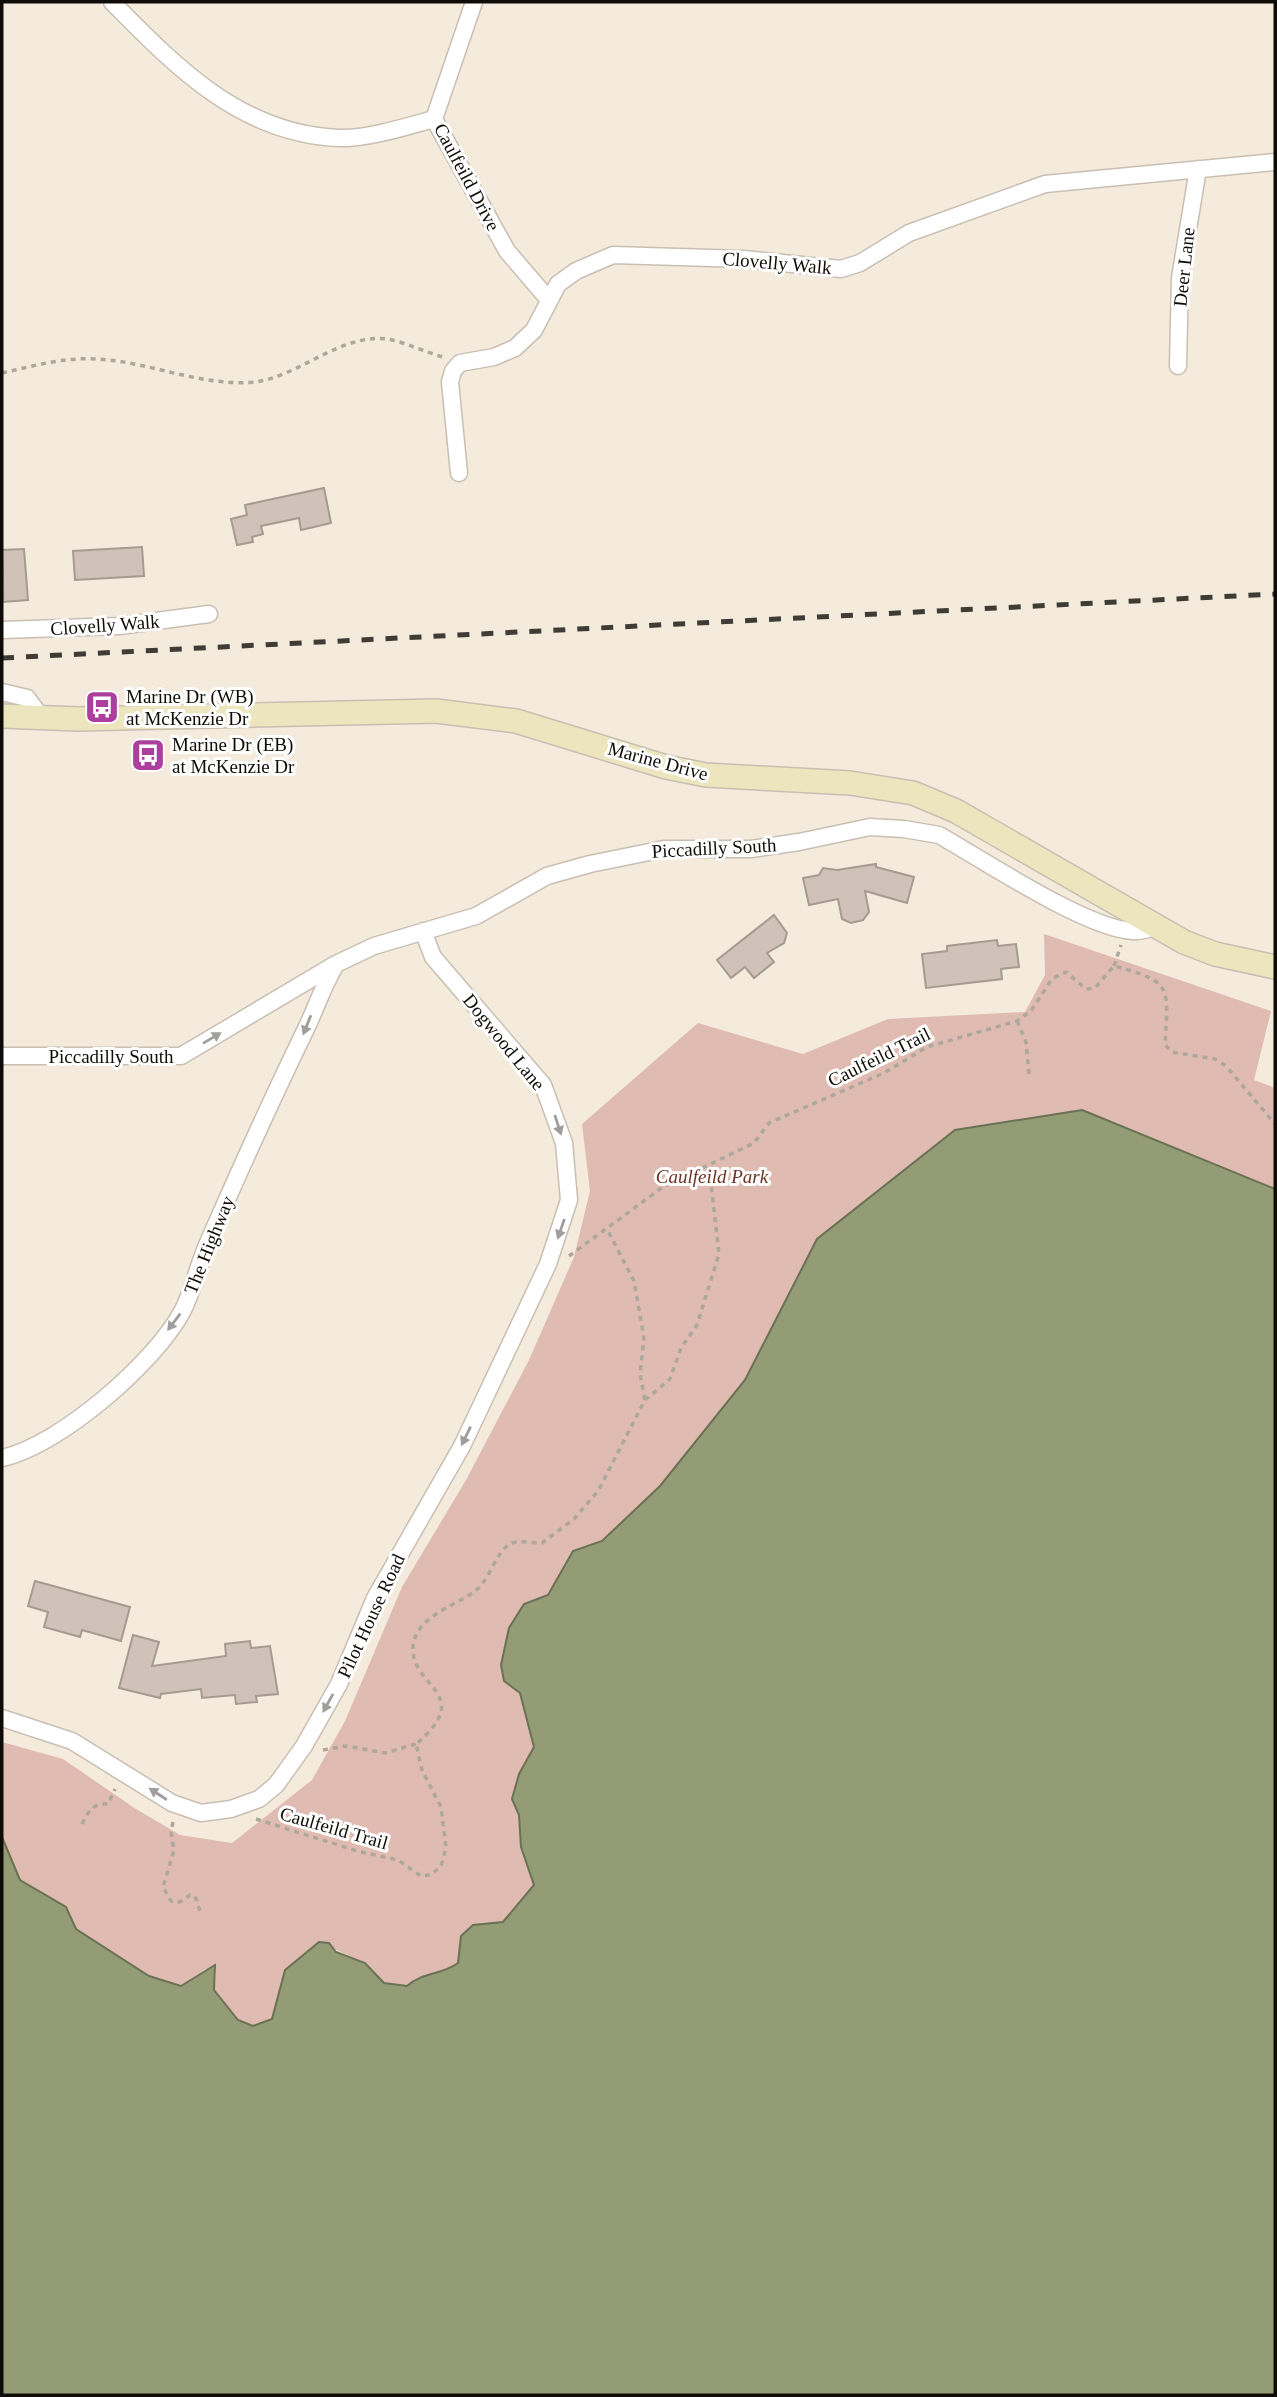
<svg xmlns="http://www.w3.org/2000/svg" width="1277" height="2397" font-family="Georgia,serif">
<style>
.green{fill:#e0bbb1}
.water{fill:#939c74;stroke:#6b7154;stroke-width:2}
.building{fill:#d0c2b9;stroke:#a79a91;stroke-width:2}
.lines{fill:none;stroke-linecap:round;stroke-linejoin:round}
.minor-casing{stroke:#c8bfb2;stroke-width:19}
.secondary-casing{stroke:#c8bfb2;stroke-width:26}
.path{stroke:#aea79c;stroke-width:3.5;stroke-dasharray:5 5;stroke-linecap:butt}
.minor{stroke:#fff;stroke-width:16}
.secondary{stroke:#ece5be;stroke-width:23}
.rail{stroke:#3f3b35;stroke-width:5;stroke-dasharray:12 12;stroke-linecap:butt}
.oneway{fill:#9f9e9c}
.labels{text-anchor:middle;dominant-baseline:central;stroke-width:6;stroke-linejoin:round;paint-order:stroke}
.street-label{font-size:19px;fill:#0f0c08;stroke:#fff}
.poi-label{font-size:19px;fill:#0f0c08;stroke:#fff;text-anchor:start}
.park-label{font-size:19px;font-style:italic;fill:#6c3223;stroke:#fff}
</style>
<rect width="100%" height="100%" fill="#f4ebdd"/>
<!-- green -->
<path class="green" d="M1044 934 1271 1011 1254 1080 1275 1088V1189L1082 1110 817 1239 745 1380 660 1486 602 1541 573 1551 548 1595 524 1604 509 1628 501 1665 504 1681 520 1693 534 1748 519 1774 512 1799 519 1815 521 1847 534 1885 503 1922 473 1925 462 1936 458 1963C442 1975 422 1972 407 1986L384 1983 365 1963 319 1942 285 1970 272 2019 253 2026 238 2020 214 1990 216 1973 206 1969 181 1986 149 1976 76 1929 66 1907 20 1880 2 1837V1742L63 1759 136 1809 180 1835 232 1843 312 1780 345 1721 402 1587 466 1480 529 1360 574 1257 590 1191 582 1124 698 1023 803 1054 888 1019 1025 1012 1045 975Z"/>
<!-- water -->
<path class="water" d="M1082 1110 1275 1189V2395H2V1837L20 1880 66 1907 76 1929 149 1976 181 1986 215 1965 214 1990 238 2020 253 2026 272 2019 285 1970 319 1942 329 1943 336 1952 365 1963 384 1983 407 1986C422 1972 442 1975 458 1963L461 1936 473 1925 503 1922 534 1885 521 1847 519 1815 512 1799 519 1774 534 1747 520 1693 504 1681 501 1665 509 1628 524 1604 548 1595 573 1551 602 1541 660 1486 745 1380 817 1239 955 1130Z"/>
<!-- building -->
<path class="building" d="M324 488 331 523 301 530 299 518 261 526 263 534 252 537 253 542 237 545 231 519 247 515 245 505Z
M142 547 144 576 75 580 73 551Z
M24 549 28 600 3 602 2 550Z
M876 864V867L914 877 907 903 865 891 869 912 863 920 851 923 842 919 838 899 809 905 803 878 819 875 823 868 837 870Z
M774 915 787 933 784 943 767 953 774 962 754 978 745 967 731 978 717 960Z
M997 940 998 946 1016 944 1019 967 1001 969 1002 979 926 988 922 954 947 951V946Z
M35 1581 130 1607 121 1641 82 1630 80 1637 44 1627 48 1612 28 1606Z
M133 1635 159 1642 152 1666 226 1656 225 1644 250 1641 251 1648 270 1646 278 1694 256 1696 257 1702 236 1704 235 1695 202 1698 201 1689 161 1694 160 1698 119 1688Z"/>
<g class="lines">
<!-- minor casing -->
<g class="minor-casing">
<path id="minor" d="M112 2C176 67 242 135 340 138 367 139 408 126 434 119
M474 2 434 119 507 251 549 300
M1178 366 1180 278 1198 169
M459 473 450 382 453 371 460 363 494 357 515 348 534 330 558 284 576 271 613 255 744 259 841 269 860 263 909 233 1045 184 1275 162
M2 630 119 626 209 614
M2 692 27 698 42 718
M2 1056H181L336 964 374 946 476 916 547 876 590 864 664 849H751L799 842 870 827 904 829 939 835C983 860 1087 929 1133 931 1140 932 1147 929 1154 927
M2 1458C59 1446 156 1362 183 1310 193 1290 198 1266 207 1245 238 1174 270 1103 304 1033 315 1011 322 988 335 966
M2 1718 72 1741 172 1803 201 1813 231 1809 259 1799 276 1785 304 1746 339 1684 375 1598 462 1446 548 1264 569 1200 564 1143 543 1085 433 957 423 931"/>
</g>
<!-- secondary casing -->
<g class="secondary-casing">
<path id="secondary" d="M2 716 78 719 436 711 516 721 666 767 706 775 850 783 913 793 956 811 1184 942 1215 954 1275 967"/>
</g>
<!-- path -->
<path class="path" d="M2 373C33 366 64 357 97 359 151 362 201 387 255 382 298 377 341 333 387 339 405 342 425 352 443 357
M1114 966 1121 945
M1017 1021 1026 1042 1029 1074
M569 1256 663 1187 754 1143 769 1123 884 1073 927 1047 1017 1021 1031 1011 1052 979 1066 972 1086 989 1095 988 1114 966C1174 982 1168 987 1165 1045L1172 1052 1215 1059 1226 1066 1275 1124
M645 1400 670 1379 681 1348 697 1325 719 1254 709 1166
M323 1750 346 1746 385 1753 416 1744
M256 1819 357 1851 398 1860 421 1876 431 1875 441 1866 446 1848 441 1807 422 1770 416 1744C476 1693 411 1688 413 1647 415 1616 456 1606 475 1591 490 1580 495 1553 510 1544 518 1539 533 1544 542 1543L574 1519 598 1491 645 1400 640 1374 644 1338 634 1281 607 1229
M173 1822 171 1832 174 1850 163 1887 171 1901 180 1902 190 1895 195 1896 201 1914
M82 1824C89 1811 92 1803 108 1804L115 1789"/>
<!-- minor -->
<use href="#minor" class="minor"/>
<!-- secondary -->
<use href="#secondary" class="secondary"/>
<!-- rail -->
<path class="rail" d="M2 658 1275 594"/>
</g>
<!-- one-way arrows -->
<defs><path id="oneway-solid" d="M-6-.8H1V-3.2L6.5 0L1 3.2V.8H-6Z" transform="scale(1.75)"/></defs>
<g class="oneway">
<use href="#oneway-solid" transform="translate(307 1025) rotate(112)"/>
<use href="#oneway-solid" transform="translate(212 1038) rotate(-31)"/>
<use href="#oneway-solid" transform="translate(558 1125) rotate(72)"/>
<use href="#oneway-solid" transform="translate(561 1229) rotate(109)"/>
<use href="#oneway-solid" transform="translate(174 1322) rotate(127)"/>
<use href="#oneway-solid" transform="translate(466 1436) rotate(116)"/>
<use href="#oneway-solid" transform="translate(328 1703) rotate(119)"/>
<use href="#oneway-solid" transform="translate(158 1794) rotate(-147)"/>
</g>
<!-- icons -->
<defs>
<g id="bus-square" transform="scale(1.75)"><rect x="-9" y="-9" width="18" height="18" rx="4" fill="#ac3f9d" stroke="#fff"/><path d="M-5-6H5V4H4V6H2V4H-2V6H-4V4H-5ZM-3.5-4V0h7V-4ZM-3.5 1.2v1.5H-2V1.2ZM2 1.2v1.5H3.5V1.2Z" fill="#fff"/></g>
</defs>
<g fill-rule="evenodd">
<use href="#bus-square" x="102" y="707"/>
<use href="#bus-square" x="148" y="755"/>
</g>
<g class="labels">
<!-- street labels -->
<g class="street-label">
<text transform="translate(467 177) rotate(62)">Caulfeild Drive</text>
<text transform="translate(777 263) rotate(5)">Clovelly Walk</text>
<text transform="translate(1184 267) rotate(-84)">Deer Lane</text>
<text transform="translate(105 625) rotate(-4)">Clovelly Walk</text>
<text transform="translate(658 761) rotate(15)">Marine Drive</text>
<text transform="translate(714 848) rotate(-3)">Piccadilly South</text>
<text transform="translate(504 1042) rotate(51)">Dogwood Lane</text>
<text x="111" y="1056">Piccadilly South</text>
<text transform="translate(879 1057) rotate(-26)">Caulfeild Trail</text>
<text transform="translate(209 1245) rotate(-68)">The Highway</text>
<text transform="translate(371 1616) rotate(-65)">Pilot House Road</text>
<text transform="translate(334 1828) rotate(16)">Caulfeild Trail</text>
</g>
<!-- poi labels -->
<g class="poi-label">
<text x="126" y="696">Marine Dr (WB)<tspan x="126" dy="22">at McKenzie Dr</tspan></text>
<text x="172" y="744">Marine Dr (EB)<tspan x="172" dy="22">at McKenzie Dr</tspan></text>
</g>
<!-- park labels -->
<g class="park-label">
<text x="712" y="1176">Caulfeild Park</text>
</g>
</g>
<!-- border -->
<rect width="1277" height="2397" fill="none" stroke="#0f0c08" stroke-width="7"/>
</svg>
